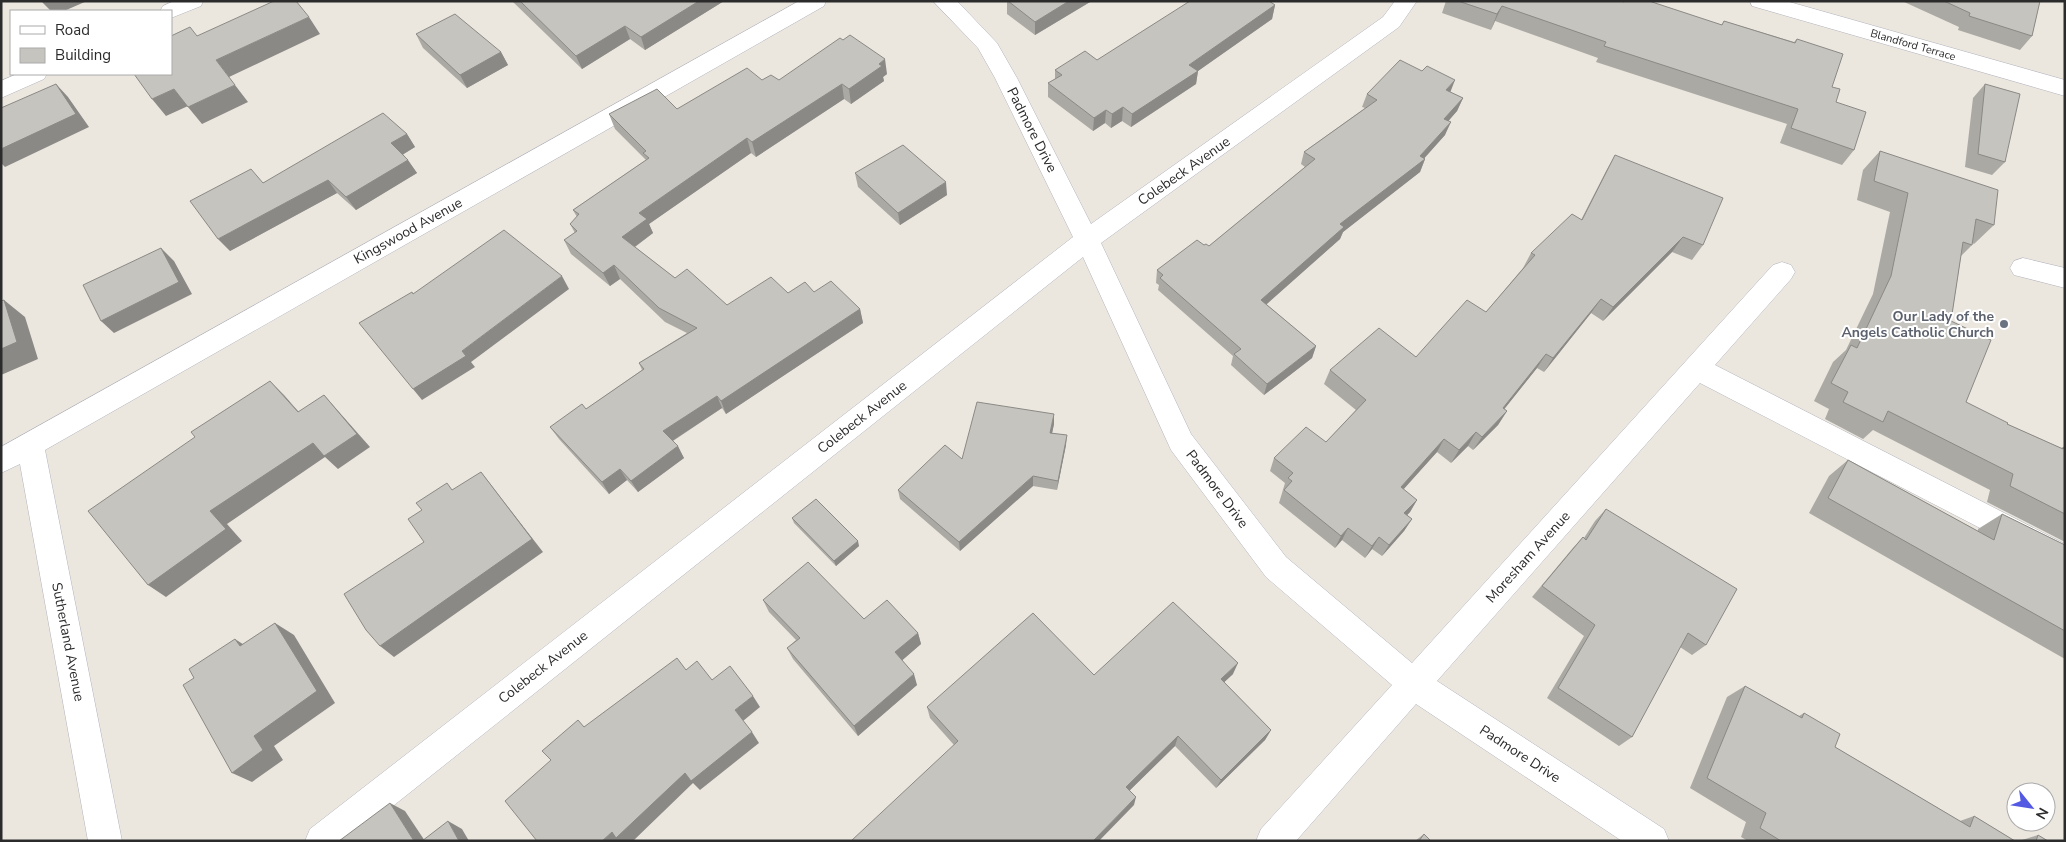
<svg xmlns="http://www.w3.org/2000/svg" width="2066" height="842" font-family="'Nunito Sans',sans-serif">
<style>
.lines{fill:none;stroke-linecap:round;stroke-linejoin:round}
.street-casing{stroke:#b2b3bd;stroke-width:1}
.street{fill:#fff;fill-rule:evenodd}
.wall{fill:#aaa9a3}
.shaded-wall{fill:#8b8985}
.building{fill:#c6c4be;stroke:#8b8985}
.worship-dot{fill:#6b7280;stroke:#fff;stroke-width:2}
.labels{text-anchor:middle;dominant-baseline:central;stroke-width:4;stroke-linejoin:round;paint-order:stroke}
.far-street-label{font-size:11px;fill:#2b2b2b;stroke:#fff}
.street-label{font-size:14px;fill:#2b2b2b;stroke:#fff}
.worship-label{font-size:14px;font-weight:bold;fill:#5b616d;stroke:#fff;text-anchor:end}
</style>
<rect width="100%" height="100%" fill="#ebe7df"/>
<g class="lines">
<!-- street casing -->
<g class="street-casing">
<path id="street" d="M174 1H203L201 6 171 18V11H160L163 6Z
M799 1H826L824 6 45 450 122 841H88L20 464 1 473V447Z
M933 1H957L997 43 1017 78 1091 224 1383 17 1395 1H1417L1399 27 1101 243 1191 434 1286 557 1412 663 1773 265 1782 262 1791 265 1795 272 1791 279 1715 365 2065 544V572L1700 383 1437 681 1664 829 1669 841H1622L1416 704 1296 841H1256L1261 829 1392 685 1266 577 1171 450 1083 257 349 841H305L310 829 1073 237 995 78 978 48Z
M1750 1H1786L2065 80V96L1752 6Z
M17 74H47L44 79 1 98V81Z
M2023 258 2065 268V288L2014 275 2010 268 2014 261Z"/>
</g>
<!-- street -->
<use href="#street" class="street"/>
</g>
<!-- wall -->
<path class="wall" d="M512 1H724L645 50 630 39 582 69Z
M1006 1H1090V2L1035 35 1007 14V2Z
M1446 1H1621L1722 25 1724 21 1794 42 1797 39 1832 87 1836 102 1854 150 1842 165 1780 143 1787 124 1596 62 1598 58 1495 21 1491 30 1442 13Z
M1902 1H2040L2032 36 2020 50 1958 30 1959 27Z
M1275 5 1272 19 1198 71 1196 84 1131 127 1122 121 1111 128 1105 123 1093 131 1048 97V83L1055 79V70L1097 60Z
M416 34 501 52 508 65 467 88 423 48Z
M887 74 883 77 884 81 851 104 844 99 756 157 751 153 649 224 653 233 635 247 675 278 727 305 788 293 814 292 860 309 863 323 726 414 722 408 673 441 684 458 638 492 627 480 609 494 559 439 550 427 586 409 642 370 639 363 687 333 665 322 620 279 610 286 571 254 564 240 575 233 570 224 577 217 573 210 646 160 615 129 609 114 677 109 762 80H779Z
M1985 84 2005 162 1992 175 1965 167 1973 98Z
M1450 92 1463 98 1457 111 1448 121 1445 135 1424 158 1425 159 1420 172 1343 232 1340 239 1266 304 1316 346 1312 358 1264 395 1231 365 1233 356 1158 290 1159 285 1156 283 1157 270 1204 245 1209 246 1305 167 1301 164 1304 152 1365 108 1362 107 1367 94Z
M407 134 415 147 403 154 417 173 356 210 337 193 230 251 263 183Z
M1880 151 1994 225 1974 244 1972 243V245L1961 256 1951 321 1966 402 2007 424 2061 448 2065 446V542L1987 502 1990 490 1873 430 1863 439 1825 419 1829 409 1814 401 1833 362 1846 350 1873 294 1890 212 1857 200 1863 170Z
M1615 155 1703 245 1692 260 1672 252 1603 321 1591 313 1544 372 1537 368 1504 409 1507 411 1498 425 1473 450 1468 446 1451 463 1437 452 1403 489 1417 500 1410 512 1407 515 1412 519 1404 531 1382 556 1372 549 1365 558 1342 540 1335 548 1279 503 1285 483 1270 471 1274 458 1326 442 1356 410 1324 384 1330 370 1416 357 1486 312 1523 268 1531 253 1581 220 1606 171Z
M855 173 947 195 900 225 858 187Z
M1054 424 1052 433 1066 445 1057 490 1033 486 960 551 900 499 898 490 962 459Z
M1848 460 1978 531V529L2002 514 2065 545V659L1809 513 1829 476Z
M1606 509 1706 645 1692 655 1680 647 1632 737 1619 746 1547 698 1584 636 1532 597 1572 549 1583 537 1584 538 1595 521Z
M792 518 859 546 836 566 794 523Z
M763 600 918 633 921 644 902 660 917 685 858 736 793 659 787 648 796 640 769 612Z
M1233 674 1224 682 1271 730 1265 740 1216 788 1175 746 1130 790 1134 805 954 745 930 718 927 707 1094 675Z
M1745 686 1799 716 1804 713 1835 747 1960 821 1974 816 2015 841H1748L1741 837 1746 822 1690 788 1727 697Z
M1424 834 1431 841H1415Z
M2038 835 2048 841H2019Z"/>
<!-- shaded-wall -->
<path class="shaded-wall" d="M44 1H87L64 11H51L42 2Z
M699 1H724L645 50 641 37Z
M1069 1H1090V2L1035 35V22Z
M1275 5 1272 19 1198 71 1196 84 1131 127 1132 114 1189 65Z
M1502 6 1495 21 1491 30 1497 14Z
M309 17 320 34 229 77 216 60Z
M625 26 630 39 582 69 576 56Z
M501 52 508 65 467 88 460 75Z
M885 59 887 74 883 77 884 81 851 104 849 89Z
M1455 80 1450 93 1446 90Z
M56 84 68 97 89 127 5 167 1 163V149Z
M842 84 844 99 756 157 752 142Z
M235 85 248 102 202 124 188 107Z
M174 89 188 106 166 116 152 99Z
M1463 98 1457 111 1439 132 1444 119Z
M1123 107 1122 121 1111 128 1112 114Z
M1106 110 1105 123 1093 131 1094 118Z
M1451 122 1445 135 1421 162 1425 159 1420 172 1343 232 1340 239 1258 312 1261 300 1340 224 1420 156Z
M407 134 415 147 399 157 391 143Z
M747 138 751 153 649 224 653 233 629 251 622 237 639 213Z
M408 160 417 173 356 210 346 197Z
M328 180 337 193 230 251 218 239Z
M946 182 947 195 900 225 898 213Z
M1683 237 1672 252 1603 321 1613 307Z
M161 248 174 261 192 294 114 333 101 321Z
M614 265 620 279 610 286 603 273Z
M562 276 569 289 471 362 475 367 422 400 413 389 462 351Z
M1601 299 1591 313 1544 372 1553 358Z
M4 300 25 317 38 359 1 375V349Z
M860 309 863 323 726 414 721 401Z
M1316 346 1312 358 1264 395 1267 384Z
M1546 354 1537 368 1494 422 1503 408Z
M270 381 284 395 311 426 298 412Z
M324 395 370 447 338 469 325 457 227 524 242 541 166 597 148 585 210 511Z
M717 396 722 408 669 443 663 431Z
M1507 411 1498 425 1473 450 1482 437Z
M1054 414V424L1050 443V433Z
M1476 432 1468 446 1451 463 1459 450Z
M1067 435 1066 445 1057 490 1058 481Z
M1444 439 1437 452 1394 500 1401 487Z
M678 446 684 458 638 492 631 481Z
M620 469 627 480 609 494 602 482Z
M481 472 543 552 394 657 380 646Z
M1033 476V486L960 551 959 542Z
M1417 500 1410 512 1397 526 1404 513Z
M1412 519 1404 531 1382 556 1389 545Z
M1348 528 1342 540 1335 548 1341 536Z
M1379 537 1372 549 1365 558 1372 546Z
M858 541 859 546 836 566 834 561Z
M275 623 294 635 335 703 274 746 283 760 252 782 232 773 254 736Z
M918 633 921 644 898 664 895 652Z
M235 639 255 652 240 646Z
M1238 663 1233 674 1216 690 1221 679Z
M914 674 917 685 858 736 854 726Z
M753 696 760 707 743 721 735 710Z
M1271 730 1265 740 1216 788 1221 780Z
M752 732 759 743 700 790 693 783 633 841H602L612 832 685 773Z
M1178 736 1175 746 1124 796 1126 787Z
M1136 797 1134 805 1099 841H1093Z
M390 803 405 811 425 841H414Z
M448 821 462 829 469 841H459Z"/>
<!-- building -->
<path class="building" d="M274 1H296L309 17 216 60 235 85 188 107 174 89 152 99 134 74H171V36L190 27 197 36Z
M520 1H699L641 37 625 26 576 56Z
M1008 1H1069L1035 22Z
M1190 1H1269L1275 5 1189 65 1198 71 1132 114 1123 107 1112 114 1106 110 1094 118 1048 83 1062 75 1055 70 1085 51 1097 60Z
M1458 1H1621L1624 2 1625 1H1649L1722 25 1724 21 1795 43 1797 39 1843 54 1832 87 1840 89 1836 102 1866 112 1854 150 1791 128 1798 109 1604 46 1606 42 1502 6 1497 14Z
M1944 1H2040L2032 36 1969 16 1970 13Z
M455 14 501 52 460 75 416 34Z
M850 35 885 59 879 64 882 66 849 89 842 84 752 142 747 138 639 213 647 219 622 237 675 278 687 269 727 305 771 277 788 293 805 282 814 292 831 281 860 309 721 401 717 396 663 431 678 446 631 481 620 469 602 482 550 427 582 404 586 409 644 369 639 363 697 328 659 308 614 265 603 273 564 240 577 231 570 224 579 214 573 210 649 158 643 153 646 151 609 114 657 89 677 109 747 68 762 80 771 75 779 80 840 38 843 40Z
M1400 60 1422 71 1427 66 1455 80 1446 90 1463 98 1444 119 1451 122 1420 156 1425 159 1340 224 1344 227 1261 300 1316 346 1267 384 1234 354 1241 349 1160 278 1163 275 1157 270 1197 240 1204 245 1206 244 1209 246 1315 159 1304 152 1377 100 1367 94Z
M56 84 76 114 1 149V108Z
M1985 84 2020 94 2005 162 1978 154Z
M383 113 407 134 391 143 408 160 346 197 328 180 218 239 190 201 251 169 263 183Z
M903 145 946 182 898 213 855 173Z
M1880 151 1998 190 1994 225 1976 219 1972 245 1963 242 1951 321 1991 340 1966 402 2008 423 2007 424 2063 449 2065 446V514L2010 486 2013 474 1888 411 1883 422 1843 402 1848 392 1831 383 1851 345 1857 348 1891 276 1908 193 1874 181Z
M1615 155 1723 198 1703 245 1683 237 1613 307 1601 299 1553 358 1546 354 1503 408 1507 411 1482 437 1476 432 1459 450 1444 439 1401 487 1417 500 1404 513 1412 519 1389 545 1379 537 1372 546 1348 528 1341 536 1284 490 1292 481 1288 478 1293 473 1274 458 1306 427 1326 442 1366 400 1330 370 1379 328 1416 357 1467 300 1486 312 1535 255 1531 253 1572 214 1582 220Z
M504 230 562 276 462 351 466 356 413 389 359 323 412 292 413 294Z
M161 248 179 282 101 321 83 285Z
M4 300 17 342 1 349V301Z
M270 381 298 412 324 395 357 434 324 456 313 443 210 511 226 529 148 585 88 511 195 437 191 432Z
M977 402 1054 414 1050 433 1067 435 1058 481 1033 476 959 542 898 490 945 445 962 459Z
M1848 460 1994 540 2002 514 2065 545V631L1828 498Z
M481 472 532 539 380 646 366 630 344 594 424 542 408 519 422 510 416 503 447 483 452 490Z
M816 499 858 541 834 561 792 518Z
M1606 509 1737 589 1706 645 1688 633 1632 737 1558 688 1595 625 1542 586 1583 537 1586 540Z
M808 562 864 619 887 600 918 633 895 652 914 674 854 726 787 648 800 638 763 600Z
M1173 602 1238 663 1221 679 1271 730 1221 780 1178 736 1126 787 1136 797 1093 841H851L958 741 927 707 1033 613 1094 675Z
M275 623 317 691 254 736 263 750 232 773 183 685 194 678 189 669 235 639 240 646Z
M677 658 686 670 697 661 712 680 730 666 753 696 735 710 752 732 691 781 685 773 616 838 612 832 602 841H537L505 801 551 760 542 751 578 720 584 727Z
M1745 686 1802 718 1804 713 1840 734 1835 747 1970 827 1974 816 2015 841H1781L1760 828 1766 813 1707 778Z
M390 803 414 841H339Z
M448 821 459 841H422Z
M1424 834 1431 841H1419Z
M2038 835 2048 841H2036Z"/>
<!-- markers -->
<circle class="worship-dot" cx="2004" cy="324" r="5"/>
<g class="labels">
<!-- far-street labels -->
<g class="far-street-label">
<text transform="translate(1913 45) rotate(16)">Blandford Terrace</text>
</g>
<!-- street labels -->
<g class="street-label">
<text transform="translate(1032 130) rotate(63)">Padmore Drive</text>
<text transform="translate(1184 171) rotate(-35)">Colebeck Avenue</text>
<text transform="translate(408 231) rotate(-29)">Kingswood Avenue</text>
<text transform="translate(862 417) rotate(-38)">Colebeck Avenue</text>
<text transform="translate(1217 489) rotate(53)">Padmore Drive</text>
<text transform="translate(1528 557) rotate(-48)">Moresham Avenue</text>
<text transform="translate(68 642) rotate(79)">Sutherland Avenue</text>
<text transform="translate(543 667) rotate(-38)">Colebeck Avenue</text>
<text transform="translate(1520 754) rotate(33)">Padmore Drive</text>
</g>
<!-- worship labels -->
<g class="worship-label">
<text x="1994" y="316">Our Lady of the<tspan x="1994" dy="16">Angels Catholic Church</tspan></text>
</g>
</g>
<!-- border -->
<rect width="2066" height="842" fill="none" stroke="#2b2b2b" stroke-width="5"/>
<!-- legend -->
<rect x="10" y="10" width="162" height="65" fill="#ffffff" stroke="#aaaaaa"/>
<rect x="20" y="26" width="25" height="8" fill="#ffffff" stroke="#aaaaaa"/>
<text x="55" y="35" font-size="15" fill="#2b2b2b">Road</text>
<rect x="20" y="48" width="25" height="15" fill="#c6c4be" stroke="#aaaaaa"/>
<text x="55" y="60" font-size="15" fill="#2b2b2b">Building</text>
<!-- north arrow -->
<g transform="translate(2031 807) rotate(120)"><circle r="24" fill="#ffffff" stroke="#aaaaaa"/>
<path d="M0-4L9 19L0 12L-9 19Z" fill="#5359e3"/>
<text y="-8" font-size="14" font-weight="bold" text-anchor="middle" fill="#2b2b2b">N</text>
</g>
</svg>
